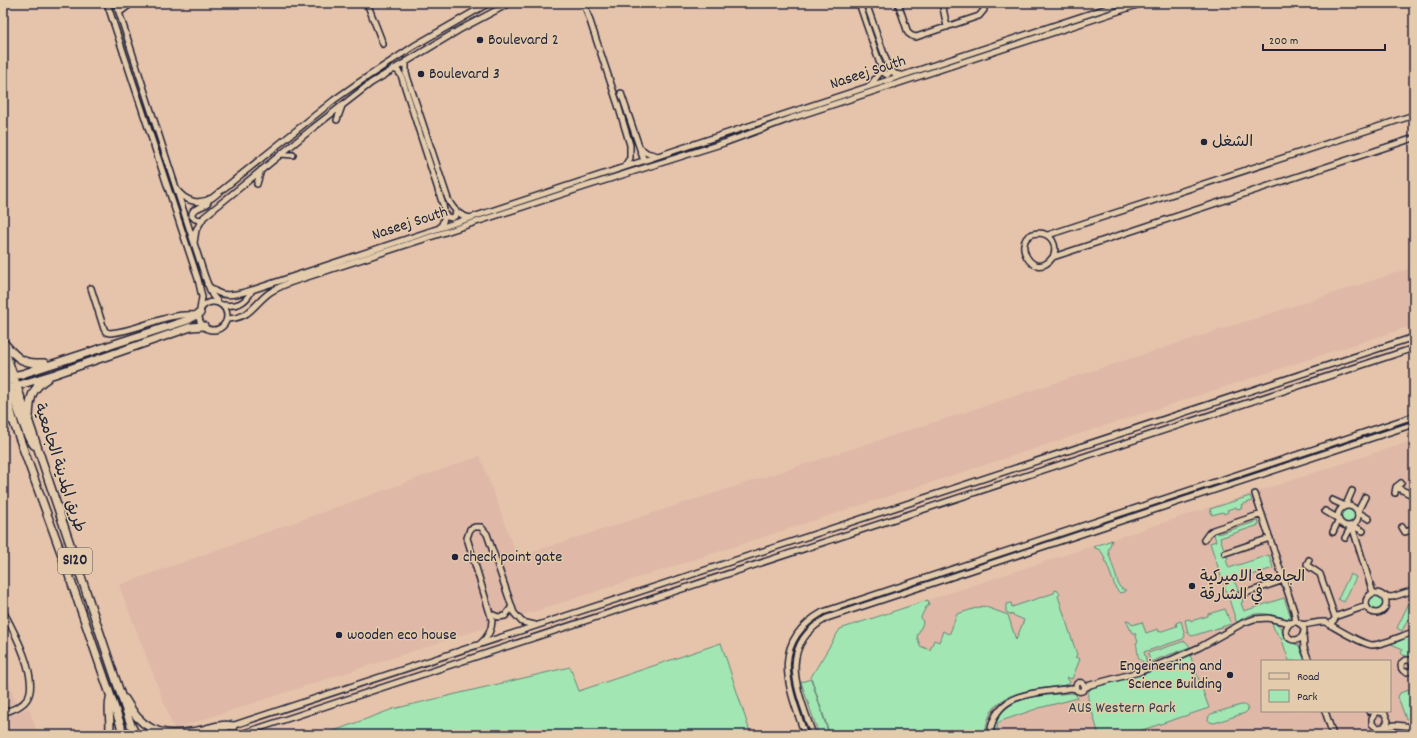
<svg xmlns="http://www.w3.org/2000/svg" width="1417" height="738" font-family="Dekko,'Playpen Sans Arabic',sans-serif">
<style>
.built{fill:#dfb8a7;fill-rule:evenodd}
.green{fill:#a2e7b3;stroke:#628477}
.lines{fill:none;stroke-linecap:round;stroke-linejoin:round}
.minor-casing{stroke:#22223b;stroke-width:8}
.major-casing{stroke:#22223b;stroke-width:10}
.minor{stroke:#e3cbab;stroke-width:5}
.major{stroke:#e3cbab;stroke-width:7}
.poi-dot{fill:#22223b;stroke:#e3cbab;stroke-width:1.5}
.labels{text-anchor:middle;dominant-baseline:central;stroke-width:3;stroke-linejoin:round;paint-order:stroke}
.shield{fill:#e3cbab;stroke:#5c555d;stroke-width:1}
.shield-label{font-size:15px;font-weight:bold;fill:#22223b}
.poi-label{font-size:16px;fill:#22223b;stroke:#e3cbab;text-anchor:start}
.street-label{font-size:16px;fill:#22223b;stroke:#e3cbab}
.park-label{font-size:16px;fill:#35404d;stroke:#e3cbab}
</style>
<rect width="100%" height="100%" fill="#e6c4ab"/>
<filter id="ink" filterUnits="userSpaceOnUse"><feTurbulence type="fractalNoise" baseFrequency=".025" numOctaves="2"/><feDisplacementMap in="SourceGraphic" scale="8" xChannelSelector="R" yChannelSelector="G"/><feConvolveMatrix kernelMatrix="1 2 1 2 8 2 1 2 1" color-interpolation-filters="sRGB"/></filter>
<g filter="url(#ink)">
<!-- built -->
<path class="built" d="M1414 267V325L174 729 119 585 480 456 517 557Z
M1414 440V735H830L811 678 840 629ZM1262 661H1390V711H1262Z
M3 663 16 703 3 707Z
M29 708 38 735H8L3 717Z"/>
<!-- green -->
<path class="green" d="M1250 496 1252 501 1241 505 1242 508 1237 509 1236 507 1227 510 1228 512 1224 514 1223 512 1212 515 1210 509Z
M1340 516a8 8 0 1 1 16 0a8 8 0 1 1-16 0Z
M1258 521 1259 525 1220 538 1224 549 1221 551 1223 557 1227 556 1228 559 1226 560 1229 568 1269 555 1273 568 1234 581 1239 591 1236 592 1237 595 1228 597 1210 543 1216 541 1213 531H1216L1218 534Z
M1112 540 1108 551 1119 586 1122 589 1126 590V591L1120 593 1116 589 1103 554 1100 550 1093 547Z
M1350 574 1356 577 1344 602 1338 599Z
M1055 590 1058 591 1060 594 1058 596 1077 655 1075 657 1080 659 1072 679 1066 677 1070 682 1068 685C1033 691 988 687 985 735H830L811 677 840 629 928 600 929 605 926 607 921 617 923 623 917 636 920 646 930 650 934 640 939 642 943 631 948 634 950 633 957 614 983 606 1008 615 1016 640 1024 620 1006 612V604L1011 603 1012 607 1054 593Z
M1368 604a8 8 0 1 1 16 0a8 8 0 1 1-16 0Z
M1237 596 1238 597 1241 596 1243 602 1241 603 1244 611 1284 598 1291 617 1287 619C1272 614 1252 609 1238 622L1236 621 1229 599Z
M1409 603 1414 607 1402 631 1397 628Z
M1225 609 1231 624 1192 636 1188 633 1185 620 1190 619 1191 621 1208 616V614Z
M1126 620 1130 621 1132 625 1142 622 1146 633 1158 629 1159 632 1177 626 1176 623 1181 621 1185 636 1183 639 1144 652 1147 663C1135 661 1139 652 1136 643L1138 642 1135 633H1132Z
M1272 622C1284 625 1280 634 1287 640 1290 643 1295 643 1299 646L1305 661H1289L1282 640 1274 629Z
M1414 635V658L1403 655 1401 653 1403 649 1389 643Z
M1185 641 1188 644 1190 647 1150 662 1148 653Z
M721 643 751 735H323L393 709 570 667 579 691Z
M1190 655 1209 708 1127 735H1099L1088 698C1087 693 1089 689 1094 687L1157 669Z
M811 679 829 735H819L801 682Z
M1414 688V716L1406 719 1398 697 1400 693Z
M1072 693 1075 694 1078 698 1039 708 1001 721 998 723 996 734H994C996 694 1043 696 1072 693Z
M1241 705H1244L1247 707 1248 710 1245 713 1214 723 1210 722 1208 720 1209 716 1211 714Z"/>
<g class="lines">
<!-- minor casing -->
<g class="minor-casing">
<path id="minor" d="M107 3 198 279 202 297 200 310
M116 3 205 277 212 295 218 302
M367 3 383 44
M584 3 618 105 630 145V158L624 167
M859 3 881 67 879 74 872 83
M866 3 889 68 895 74 900 75
M898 3 908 33 912 36 916 37 979 16 984 10 983 3
M942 3 947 27
M120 12 132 3
M406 61V73L448 199C453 209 459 216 471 218
M881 68 884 73 887 75 889 73V68
M393 69 398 71 401 75 443 205C445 213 445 221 440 227
M621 93 644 161
M337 120 342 106
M640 148 647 153 658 156
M281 154 293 155
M257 184 261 170
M177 190C186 202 199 205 212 198L334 100 358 83 414 46 489 3
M445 214 447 217 452 218 455 216 456 211
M202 220 195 219 192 216V213L194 210 207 204 209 199
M1048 235 1414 115
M194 243 196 230 204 217 313 128 371 83 459 30 510 3
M1053 257C1058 246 1052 233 1038 233 1008 235 1032 285 1053 257L1414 138
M207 284C220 300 235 295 252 290L1122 3
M91 288 104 329 106 332 110 333C140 331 165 312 196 315
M199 316a14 14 0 1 1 28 0a14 14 0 1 1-28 0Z
M223 305C237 307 246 303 252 290
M227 319C251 318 253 305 269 293 278 287 288 283 298 280L587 186 724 143 792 118 1143 3
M1396 487 1414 496
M1395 493 1396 487 1401 483
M1255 494 1294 611 1296 622
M1332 500 1343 505
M1346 505 1352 491
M1338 516a10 10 0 1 1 20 0a10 10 0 1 1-20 0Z
M1325 511 1337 518
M1358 511 1365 497
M1359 513 1369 519
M1352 526 1373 593
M1353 526 1363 531
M1402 527 1405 532 1414 529
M1333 532 1338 521
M1345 538 1351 527
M1204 540 1209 533 1213 530 1262 514
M1225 553 1270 538
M1309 560 1307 564 1308 566 1320 574 1335 617
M1366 603a10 10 0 1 1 20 0a10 10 0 1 1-20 0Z
M1240 595 1284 580
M1383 596 1392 597 1414 590
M3 611C13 629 40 680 27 699 22 707 11 710 3 713
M491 614 498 617 505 616 511 608
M1286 631a9 9 0 1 1 18 0a9 9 0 1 1-18 0Z
M1300 624C1309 626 1316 621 1325 622 1336 628 1361 644 1372 645 1383 645 1403 635 1414 632
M1330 625 1337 616 1366 606
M1303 634 1304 648 1309 661
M481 643C488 637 492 630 492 620L467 538 470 529 475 527H481L487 534 514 613 522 622 535 625
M1401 666a6 6 0 1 1 12 0a6 6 0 1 1-12 0Z
M1075.5 687a4.5 4.5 0 1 1 9 0a4.5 4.5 0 1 1-9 0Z
M1085 688 1090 685 1139 672 1173 659 1200 647 1243 623 1254 619 1268 618 1290 623
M1325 711 1333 735
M1369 711C1375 712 1380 711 1385 714L1388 721 1384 727 1377 728 1372 724V718L1376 713
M1384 727 1395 725 1414 727
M204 735 1414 337
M238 735 1414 348
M805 735C789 688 768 643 823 612L1414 416
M813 735C799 692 775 647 827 618L1414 424
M990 735C994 690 1037 694 1071 688L1076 689"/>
</g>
<!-- major casing -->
<g class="major-casing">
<path id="major" d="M5 344C18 360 24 364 45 363
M3 345 131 725 136 735
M3 368 9 380
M3 378 22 374 188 320 200 313
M8 383 27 434 34 445
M3 386 15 426 63 558 111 697 121 726 122 735
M3 390 55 374 191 327 204 326
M3 409 11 420
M29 417C30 397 31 389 48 378
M125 699C129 705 132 711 137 717 156 738 178 735 203 730 213 727 223 724 233 726
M109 735C112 723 107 711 110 699"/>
</g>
<!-- minor -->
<use href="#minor" class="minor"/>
<!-- major -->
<use href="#major" class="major"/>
</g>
</g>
<!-- markers -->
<g class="poi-dot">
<circle cx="480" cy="40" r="4"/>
<circle cx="421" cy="74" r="4"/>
<circle cx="1204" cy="142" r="4"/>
<circle cx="455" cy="557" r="4"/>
<circle cx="1192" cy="586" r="4"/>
<circle cx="339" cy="635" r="4"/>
<circle cx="1230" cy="675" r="4"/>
</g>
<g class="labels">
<!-- shield labels -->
<rect class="shield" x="58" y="548" width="34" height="26" rx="3"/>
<g class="shield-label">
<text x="75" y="561">S120</text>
</g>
<!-- poi labels -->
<g class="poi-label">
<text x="488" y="40">Boulevard 2</text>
<text x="429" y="74">Boulevard 3</text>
<text x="1212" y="142">الشغل</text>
<text x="463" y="557">check point gate</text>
<text x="1200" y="577">الجامعة الاميركية<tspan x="1200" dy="18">في الشارقة</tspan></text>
<text x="347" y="635">wooden eco house</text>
<text x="1222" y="666" text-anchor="end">Engeineering and<tspan x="1222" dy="18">Science Building</tspan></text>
</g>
<!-- street labels -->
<g class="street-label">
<text transform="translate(868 73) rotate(-18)">Naseej South</text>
<text transform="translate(410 224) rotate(-18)">Naseej South</text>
<text transform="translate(59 468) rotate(72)">طريق المدينة الجامعية</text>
</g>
<!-- park labels -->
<g class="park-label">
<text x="1122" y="708">AUS Western Park</text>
</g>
</g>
<!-- margin -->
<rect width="1417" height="738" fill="none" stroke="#e3cbab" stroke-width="16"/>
<rect x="8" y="8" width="1401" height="722" fill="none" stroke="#22223b" stroke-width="1.5" filter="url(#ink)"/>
<!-- legend -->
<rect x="1261" y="660" width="130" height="52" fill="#e3cbab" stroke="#96877e"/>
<rect x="1269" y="673" width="20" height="6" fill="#e3cbab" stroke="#96877e"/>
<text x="1297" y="680" font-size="12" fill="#22223b">Road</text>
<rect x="1269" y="690" width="20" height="12" fill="#a2e7b3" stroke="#96877e"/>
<text x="1297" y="700" font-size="12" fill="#22223b">Park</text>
<!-- scale -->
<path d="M1263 44v6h122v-6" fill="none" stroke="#22223b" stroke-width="2"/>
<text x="1269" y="44" font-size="12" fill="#22223b" stroke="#e3cbab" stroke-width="3" paint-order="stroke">200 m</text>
</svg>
